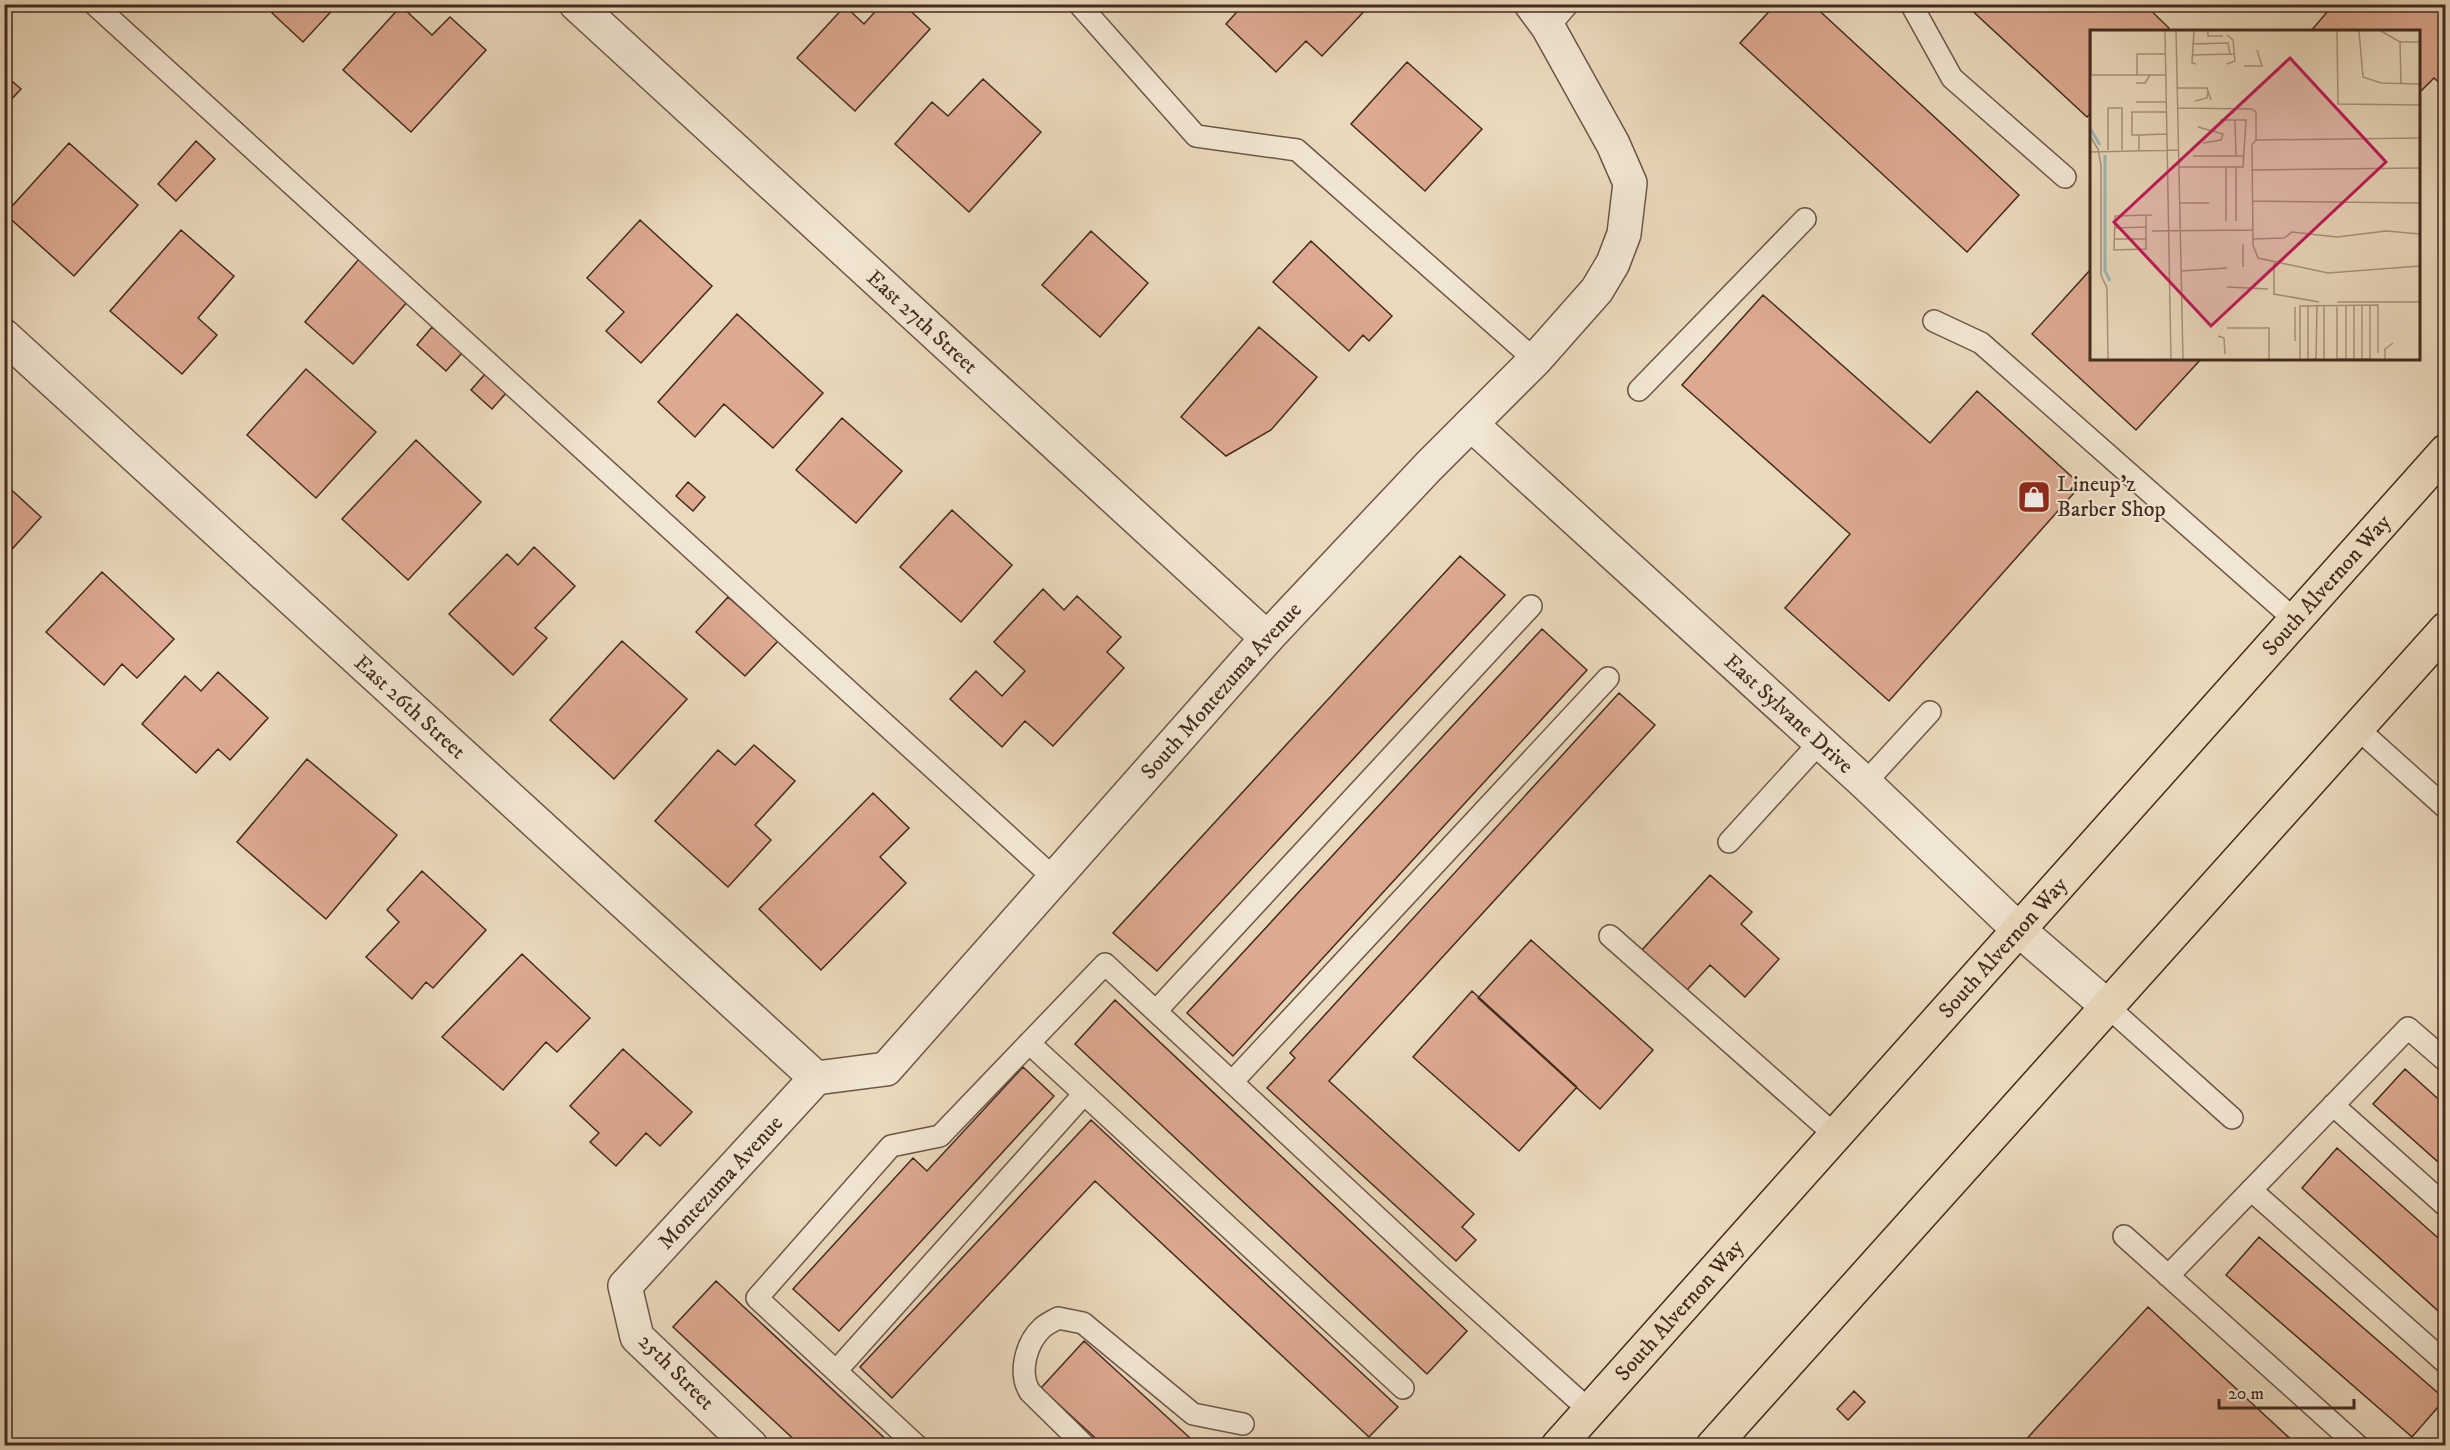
<svg xmlns="http://www.w3.org/2000/svg" width="2450" height="1450" font-family="'IM FELL DW Pica',serif">
<style>
.building{fill:#dda990;stroke:#442b1f;stroke-width:1.5}
.lines{fill:none;stroke-linecap:round;stroke-linejoin:round}
.lane-casing{stroke:#6e5646;stroke-width:24}
.street-casing{stroke:#6e5646;stroke-width:36}
.primary-casing{stroke:#442b1f;stroke-width:36}
.lane{stroke:#f1e6d3;stroke-width:21}
.street{stroke:#f1e6d3;stroke-width:33}
.primary{stroke:#ead9bc;stroke-width:33}
.labels{text-anchor:middle;dominant-baseline:central;stroke-width:4.5;stroke-linejoin:round;paint-order:stroke}
.street-label{font-size:22px;fill:#442b1f;stroke:#f1e6d3}
.poi-label{font-size:22px;fill:#442b1f;stroke:#f1e6d3;text-anchor:start}
.inset-river{fill:none;stroke:#9ab9b7;stroke-width:3}
.inset-road{fill:none;stroke:#a8937d;stroke-width:1.5}
.view{fill:#c2185b;fill-opacity:0.15;stroke:#c2185b;stroke-width:3}
.inset-edge{fill:none;stroke:#442b1f;stroke-width:3}
</style>
<rect width="100%" height="100%" fill="#ead9bc"/>
<filter id="stains"><feTurbulence type="fractalNoise" baseFrequency=".00333" numOctaves="4"/><feColorMatrix values="0 0 0 0 .2 0 0 0 0 .09 0 0 0 0 .02 0 0 0 .5 -.17"/></filter>
<radialGradient id="worn" r=".72"><stop offset=".6" stop-color="#630" stop-opacity="0"/><stop offset="1" stop-color="#630" stop-opacity=".3"/></radialGradient>
<!-- building -->
<path class="building" d="M279 4H338L303 42 272 13Z
M882 4H903L930 29 855 111 797 58 845 6 864 24Z
M1244 4H1371L1322 56 1306 41 1276 72 1226 24Z
M1776 4H1812L2019 195 1967 252 1740 43Z
M1965 4H2144L2169 28 2166 32H2092V112L2087 117Z
M2334 4H2446V86L2444 87 2434 78 2418 94V32H2310Z
M401 6 432 35 450 17 486 50 411 132 343 70Z
M1407 62 1482 129 1425 191 1351 124Z
M4 74 21 89 4 107Z
M983 79 1041 132 969 212 895 144 932 102 948 116Z
M196 141 215 159 176 201 158 184Z
M69 143 138 205 74 276 5 214Z
M640 220 712 286 641 363 606 331 624 312 587 278Z
M181 230 234 276 198 318 217 335 182 374 110 311Z
M1091 231 1148 283 1100 337 1042 285Z
M1311 241 1392 316 1369 341 1363 335 1349 351 1273 282Z
M359 259 408 301 353 364 305 322Z
M2092 268V358H2202L2136 430 2032 334Z
M1763 295 1930 443 1977 391 2081 485 1889 701 1785 608 1850 534 1682 385Z
M737 314 823 393 773 448 724 404 695 437 658 402Z
M432 327 462 353 446 371 417 345Z
M1259 327 1317 377 1271 430 1226 456 1181 417Z
M306 369 376 432 316 498 247 435Z
M485 374 507 392 492 409 471 390Z
M842 418 902 471 856 523 796 470Z
M416 440 481 502 408 580 342 519Z
M688 482 705 497 693 511 676 496Z
M4 483 41 517 4 558Z
M952 510 1012 565 961 622 900 567Z
M534 547 575 586 535 628 547 638 513 675 449 614 507 554 518 565Z
M1460 556 1505 595 1157 971 1113 933Z
M102 572 174 639 137 678 122 664 104 685 46 632Z
M1043 589 1064 610 1077 596 1121 637 1107 652 1124 668 1053 746 1025 721 1002 747 950 699 976 671 1002 696 1025 671 994 642Z
M728 597 778 641 745 676 696 632Z
M1542 629 1587 670 1233 1056 1187 1013Z
M622 641 687 699 614 779 550 720Z
M218 672 268 718 230 760 218 749 196 773 142 724 185 676 201 691Z
M1619 693 1655 725 1329 1081 1474 1214 1462 1227 1476 1240 1456 1261 1267 1088 1295 1058 1290 1053Z
M754 745 795 781 755 825 771 840 728 887 655 821 718 750 735 765Z
M307 759 397 835 326 919 237 842Z
M873 793 909 828 880 857 906 883 821 970 759 909Z
M422 871 486 930 433 988 426 982 412 999 366 957 399 922 387 910Z
M1710 875 1752 912 1741 924 1779 959 1745 997 1710 965 1686 991 1641 951Z
M1531 940 1653 1050 1600 1109 1478 998Z
M522 954 590 1018 557 1052 546 1042 503 1090 442 1037Z
M1472 991 1577 1087 1519 1151 1413 1057Z
M1115 1000 1467 1331 1427 1374 1075 1044Z
M623 1049 692 1112 660 1146 646 1133 616 1166 590 1142 599 1133 570 1106Z
M1023 1067 1054 1096 839 1331 793 1289 913 1158 927 1171Z
M2405 1069 2446 1106V1169L2373 1104Z
M1091 1120 1398 1407 1369 1437 1095 1181 892 1398 860 1367Z
M2337 1148 2446 1245V1318L2302 1188Z
M2259 1237 2445 1399 2412 1437 2226 1275Z
M716 1281 893 1446H801L673 1327Z
M2148 1307 2298 1446H2020Z
M1084 1341 1190 1438 1183 1446H1104L1041 1388Z
M1854 1391 1865 1402 1848 1420 1837 1409Z"/>
<g class="lines">
<!-- lane casing -->
<g class="lane-casing">
<path id="lane" d="M94 4 1055 879
M1079 4 1196 136 1297 150 1535 360
M1911 4 1952 78 2065 177
M1548 27 1568 4
M1934 321 1981 343 2295 620
M1639 390 1805 219
M2357 728 2446 808
M1865 783 1930 712
M1729 842 1820 742
M1610 936 1835 1135
M2107 1006 2232 1118
M1156 1011 1531 606
M1029 1043 1403 1388
M1232 1082 1608 678
M2333 1105 2446 1206
M2251 1190 2446 1363
M2124 1236 2358 1446
M2168 1276 2408 1028 2446 1061
M836 1371 1084 1094
M917 1446 757 1298 891 1146 940 1136 1105 964 1436 1272 1589 1410
M1085 1446 1030 1392C1018 1373 1026 1343 1042 1328 1046 1324 1053 1321 1058 1318L1083 1323 1193 1414 1243 1424"/>
</g>
<!-- street casing -->
<g class="street-casing">
<g id="street">
<path id="s1" d="M576 4 1267 638"/>
<path id="s2" d="M4 336 816 1078"/>
<path id="s3" d="M1471 424 1865 783 2019 930 2107 1006"/>
<path id="s4" d="M816 1078 886 1069 1267 638 1429 466 1535 360 1597 290 1613 263 1624 234 1630 183 1613 144 1548 27 1531 4"/>
<path id="s5" d="M751 1446 637 1337 625 1286 816 1078"/>
</g>
</g>
<!-- primary casing -->
<g class="primary-casing">
<g id="primary">
<path id="s6" d="M1558 1446 2446 451"/>
<path d="M1713 1446 2446 629"/>
</g>
</g>
<!-- lane -->
<use href="#lane" class="lane"/>
<!-- street -->
<use href="#street" class="street"/>
<!-- primary -->
<use href="#primary" class="primary"/>
</g>
<!-- icons -->
<defs>
<g id="shop-square" transform="scale(1.725)"><rect x="-9" y="-9" width="18" height="18" rx="4" fill="#8f2418" stroke="#f1e6d3"/><path d="M-5-2.5h2.3a2.7 3.5 0 0 1 5.4 0H5L5.5 6h-11ZM-1.5-2.5h3a1.5 2.3 0 0 0-3 0Z" fill="#fff"/></g>
</defs>
<g fill-rule="evenodd">
<use href="#shop-square" x="2034" y="497"/>
</g>
<g class="labels">
<!-- street labels -->
<g class="street-label">
<text stroke="none"><textPath href="#s1" startOffset="470">East 27th Street</textPath></text>
<text stroke="none"><textPath href="#s6" startOffset="1154">South Alvernon Way</textPath></text>
<text stroke="none"><textPath href="#s4" startOffset="576">South Montezuma Avenue</textPath></text>
<text stroke="none"><textPath href="#s2" startOffset="550">East 26th Street</textPath></text>
<text stroke="none"><textPath href="#s3" startOffset="430">East Sylvane Drive</textPath></text>
<text stroke="none"><textPath href="#s6" startOffset="668">South Alvernon Way</textPath></text>
<text stroke="none"><textPath href="#s5" startOffset="351">Montezuma Avenue</textPath></text>
<text stroke="none"><textPath href="#s6" startOffset="182">South Alvernon Way</textPath></text>
<text transform="translate(676 1372) rotate(45)">25th Street</text>
</g>
<!-- poi labels -->
<g class="poi-label">
<text x="2057" y="484">Lineup'z<tspan x="2057" dy="25">Barber Shop</tspan></text>
</g>
</g>
<!-- overview -->
<g transform="translate(2090 30)">
<rect width="330" height="330" fill="#ead9bc"/>
<path class="inset-river" d="M0 98 10 115M15 125V241L20 251"/>
<path class="inset-road" d="M1 1V45M75 1 81 329M86 1 93 329M104 1 102 33 106 34M118 1V6H133M247 1 248 74 330 75M269 1 273 47 291 53 330 54M291 1 310 12H330M310 12 311 54M102 14 138 13 140 24M102 25 144 24M137 34 145 31 143 10 137 5M154 36H172L167 20M0 45H75M47 45V24H75M46 53H55L60 45M87 58H117L121 70M105 71 117 68 118 61M46 72H76M87 78 162 79 166 82V110M145 90 146 126M108 97 133 104 131 110 113 113M49 105 77 104M0 106 8 119 11 135V245L17 258 18 329M166 110 162 115 163 215 168 228 238 243 330 236M166 110 330 108M18 120V78H32V120M49 120V105H42V82H76M0 122 88 120M103 126H153M89 137H153L156 90H130M136 137V191M146 137V191M162 140 330 138M163 171 330 173M89 173H119M56 186V219L24 220 25 186 62 185M24 198 56 197M62 201 163 200M24 209H56M163 209 194 208 202 202 247 207 296 201 330 204M184 233V264L229 272M153 237V214M91 241 137 238M137 257 178 259M247 272H330M234 275V329M247 275V329H280V275M256 275V329M264 275V329M272 275V329M218 276V329M205 277V311M137 298H179V329M128 306 134 308 135 324M210 329V276L288 275V323M223 329H226L227 276M295 329V319L303 313"/>
<path class="view" d="M200 28 296 132 121 296 24 192Z"/>
<rect width="330" height="330" class="inset-edge"/>
</g>
<!-- margin -->
<rect width="2450" height="1450" fill="none" stroke="#ead9bc" stroke-width="24"/>
<rect x="6" y="6" width="2438" height="1438" fill="none" stroke="#442b1f" stroke-width="3"/>
<rect x="12" y="12" width="2426" height="1426" fill="none" stroke="#442b1f" stroke-width="1.5"/>
<!-- scale -->
<path d="M2219 1399v9h135v-9" fill="none" stroke="#442b1f" stroke-width="3"/>
<text x="2228" y="1399" font-size="18" fill="#442b1f" stroke="#f1e6d3" stroke-width="4.5" paint-order="stroke">20 m</text>
<rect width="100%" height="100%" filter="url(#stains)"/>
<rect width="100%" height="100%" fill="url(#worn)"/>
</svg>
